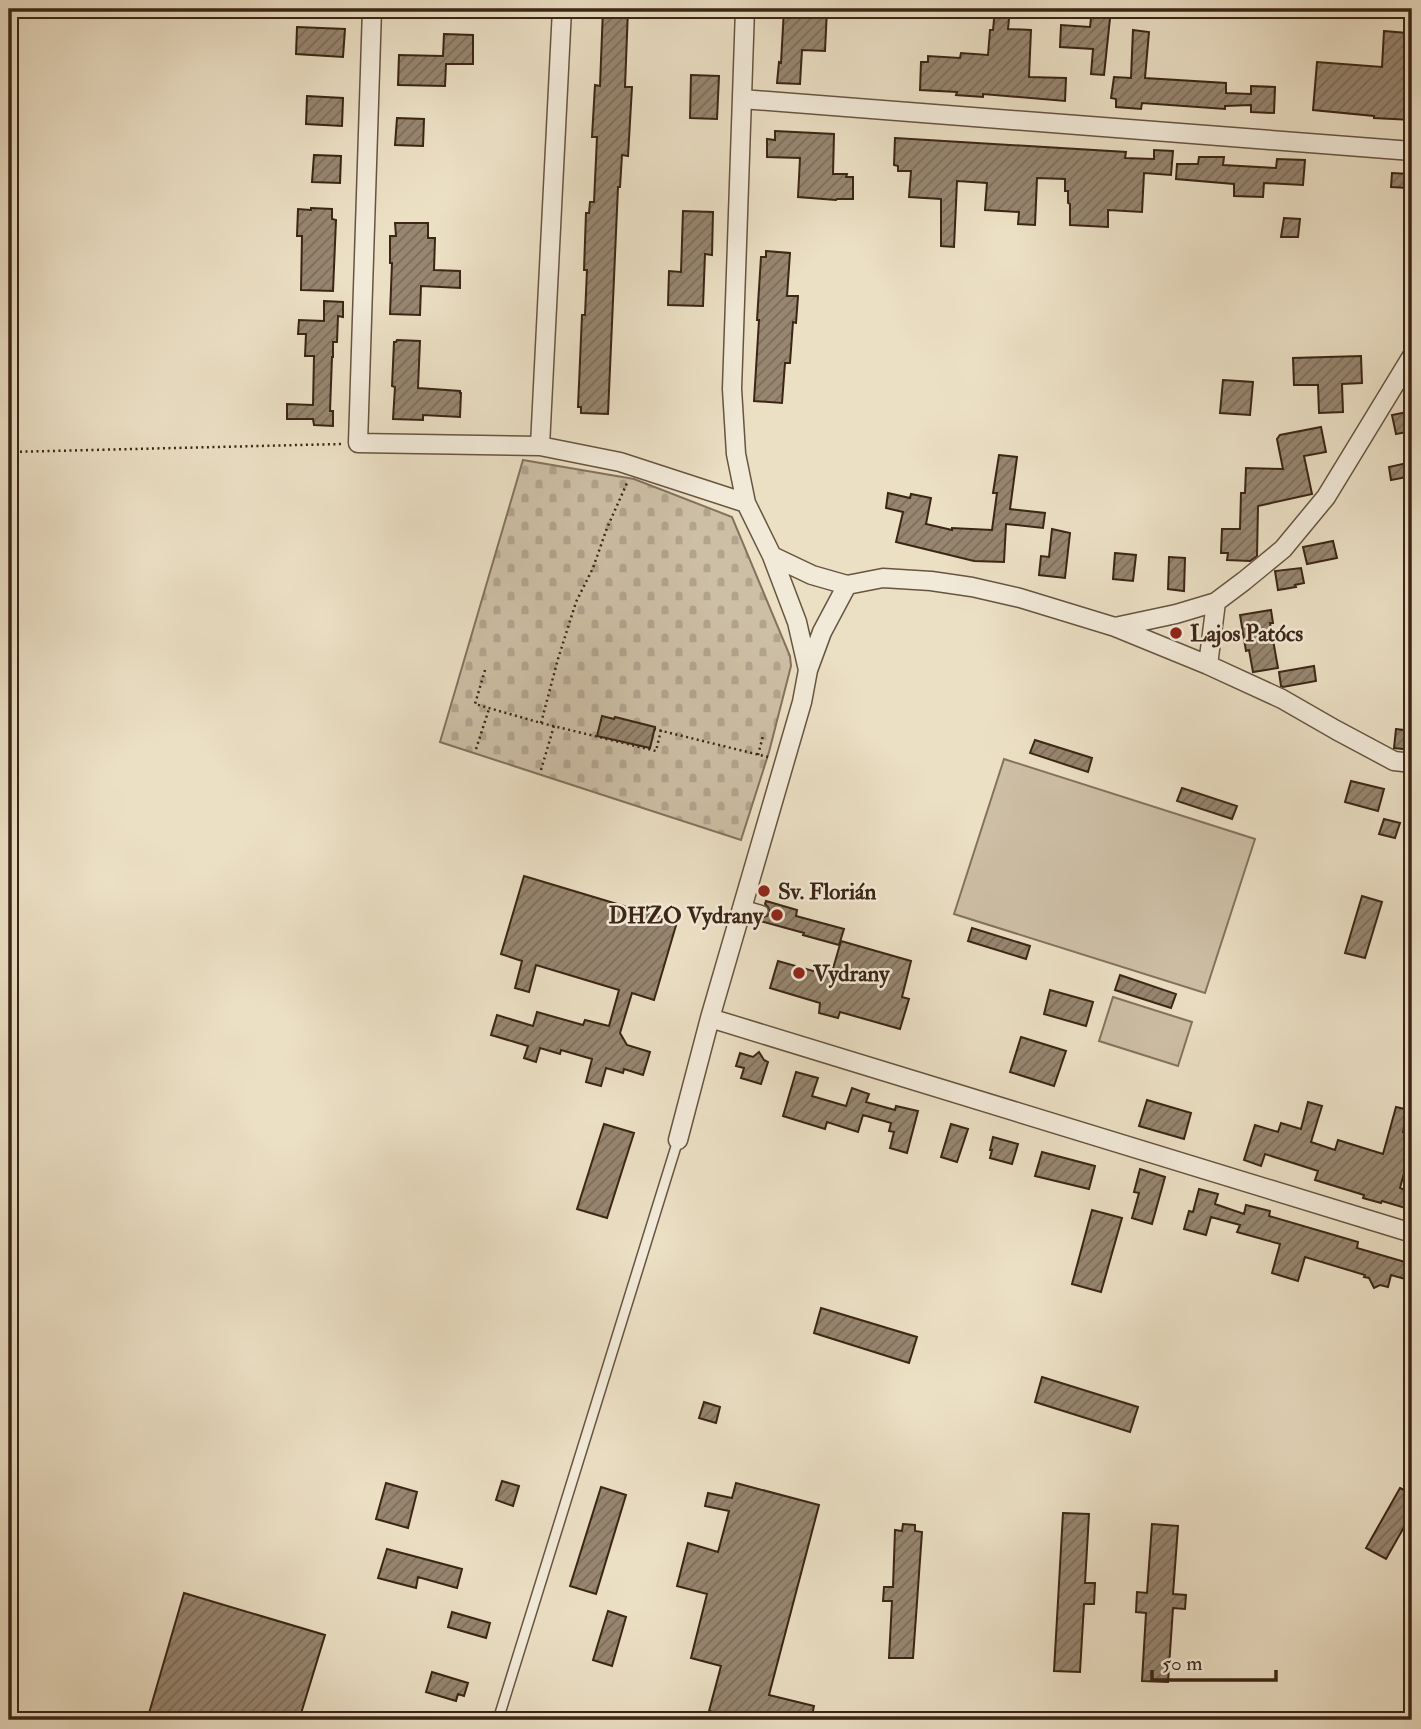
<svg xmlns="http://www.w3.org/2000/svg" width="1421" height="1729" font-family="'IM FELL Double Pica',serif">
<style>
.green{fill:#cdbfa6;stroke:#84725e;stroke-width:2}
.cemetery{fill:url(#cemetery-stones);stroke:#84725e;stroke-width:2}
.building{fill:url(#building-hatch);stroke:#3b2515;stroke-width:2}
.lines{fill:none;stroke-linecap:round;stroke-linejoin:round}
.service-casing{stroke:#675441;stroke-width:12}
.minor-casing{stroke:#675441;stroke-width:21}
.path{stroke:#3b2515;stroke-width:2.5;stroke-dasharray:2 3.5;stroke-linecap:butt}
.service{stroke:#f2ead9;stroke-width:9}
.minor{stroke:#f2ead9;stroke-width:18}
.poi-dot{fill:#8f2418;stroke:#f2ead9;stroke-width:2.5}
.labels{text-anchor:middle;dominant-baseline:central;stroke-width:5;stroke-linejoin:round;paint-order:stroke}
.poi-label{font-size:23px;font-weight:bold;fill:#3b2515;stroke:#f2ead9;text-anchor:start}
</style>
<defs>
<pattern id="cemetery-stones" width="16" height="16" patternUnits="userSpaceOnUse" patternTransform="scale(1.75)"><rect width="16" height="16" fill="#cdbfa6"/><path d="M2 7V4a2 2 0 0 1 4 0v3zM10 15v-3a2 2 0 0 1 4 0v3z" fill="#b1a48e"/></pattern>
<pattern id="building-hatch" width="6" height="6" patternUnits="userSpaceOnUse" patternTransform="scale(1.75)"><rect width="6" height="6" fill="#978670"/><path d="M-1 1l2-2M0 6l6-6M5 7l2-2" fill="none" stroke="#7c6d5b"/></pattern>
</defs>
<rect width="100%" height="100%" fill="#ebdfc4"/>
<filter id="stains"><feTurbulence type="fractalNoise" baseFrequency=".00286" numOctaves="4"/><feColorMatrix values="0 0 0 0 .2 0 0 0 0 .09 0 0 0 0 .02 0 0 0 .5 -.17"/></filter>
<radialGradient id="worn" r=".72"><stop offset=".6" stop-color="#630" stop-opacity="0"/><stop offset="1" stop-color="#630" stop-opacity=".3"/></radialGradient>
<!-- green -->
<path class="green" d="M1004 759 1255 839 1205 993 954 914Z
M1113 997 1192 1022 1178 1066 1099 1041Z"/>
<!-- cemetery -->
<path class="cemetery" d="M523 460 634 479 732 517 790 656 791 666 769 752 741 840 440 742Z"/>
<!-- building -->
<path class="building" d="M603 9H628L625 87H632L628 156 622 155 620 187H618L608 414 581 413V407H578L582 315H585L587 270H584L586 213H589L590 202H594L597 137H592L595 85 600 86Z
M784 9H827L825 51 802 50 800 84 777 83 779 62 781 63Z
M995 9H1010L1008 29 1031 30 1029 77 1066 78 1065 101 983 94V97L956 95 957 92 920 90 921 62H928V56L960 58 961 53 988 55 990 30H993Z
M1092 9H1111L1104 75 1091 74 1093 49 1060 47 1061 25 1090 27Z
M297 27 345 29 343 57 296 54Z
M1133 30 1149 32 1145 78 1226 83V93L1251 94V86L1275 87 1274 113 1251 112V105L1225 106V109L1142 103 1141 109 1116 107V99L1111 98 1114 77 1131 78Z
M1384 31 1407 33 1405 75 1412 76V120L1374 118V116L1313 110 1317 62 1382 67Z
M444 34 473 35V64H446L445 86 398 85 399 55 443 56Z
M691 75 719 76 717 119 690 118Z
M307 96 343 98 342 126 306 124Z
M397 118 424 119 423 146 395 145Z
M775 131 834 134 833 174H847L846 177H853V199H837L836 200 798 197 800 158 767 157V139L775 140Z
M895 138 1126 152 1125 158 1154 159V150L1173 151 1171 175 1144 173 1142 212 1108 210V227L1070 225V204L1068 203V191H1065V179L1037 178 1035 225 1018 224 1019 212 985 210 987 183 957 181 954 247 941 246V199L909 197 911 171H898V166L894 165Z
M314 155 341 156 340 183 312 182Z
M1199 157H1224L1223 165 1276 168 1277 159 1305 160 1303 185 1264 183 1263 197 1234 196V184L1176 179 1177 164H1198Z
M1392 173 1409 174 1408 188 1391 187Z
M311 208 332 209V219L336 220 333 291 301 290 302 236H297L298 209 311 210Z
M683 211 713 212 712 255 705 254 703 306 668 305 669 271 681 272Z
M1284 218 1300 219 1298 237H1281Z
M395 223H428V238H435L434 270 460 271V288L421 286 420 315 390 314 392 263H390V236H396Z
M766 251 790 253 787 296H798L796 323 793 322 790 363H785L782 403 754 401 759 320H757L761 257H766Z
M324 301 343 302V317L338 316 337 342H333V357H332L330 411H333V426L314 425 313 419H287V404L313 405 314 356H305L306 334H298L299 320 324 321Z
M397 340 420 341 418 388 460 391V393H461L460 417 423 415V420L393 419 395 387 392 386 394 342H396Z
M1361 356 1362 383 1342 384 1343 412 1319 413 1318 385H1294L1293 358Z
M1223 380 1253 382 1250 415 1220 413Z
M1412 411V431L1396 434 1392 415Z
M1321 427 1326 452 1304 456 1312 494 1258 506 1257 556 1250 561 1227 560 1228 553H1221L1222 529H1240L1241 493H1245L1246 468 1283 469 1277 439 1280 435Z
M999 455 1017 457 1010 509 1045 513 1043 528 1006 524 1004 562 974 561 896 542 903 512 886 508 888 493 910 498 911 494 931 498 926 524 952 530V528L992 530 997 493H993Z
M1412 462V476L1391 480 1389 467Z
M1052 529 1070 533 1065 578 1039 575 1041 556 1049 557Z
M1333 541 1337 558 1307 564 1303 547Z
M1115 553 1136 555 1133 581 1113 579Z
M1169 557 1185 558 1184 591 1168 589Z
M1301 568 1304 583 1295 585 1296 587 1278 590 1275 571Z
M1271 610 1273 623H1270L1278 668 1253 672 1249 650 1246 651 1240 615Z
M1314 666 1316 681 1283 687 1281 686 1279 672Z
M602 716 614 719 615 717 655 727 650 748 597 736Z
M1396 729 1412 731V750L1394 748Z
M1035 740 1092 758 1088 772 1030 753Z
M1351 781 1384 789 1378 811 1345 802Z
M1182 788 1237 806 1232 819 1177 801Z
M1384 819 1400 823 1395 838 1379 834Z
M524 876 677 922 654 1000 632 993 620 1033 627 1045 650 1052 643 1075 624 1069 623 1073 606 1068 601 1086 586 1082 592 1059 561 1050 560 1054 540 1048 536 1062 524 1058 528 1046 491 1035 497 1015 533 1026 537 1012 583 1025 585 1020 609 1026 619 990 536 965 529 992 515 988 522 961 501 954Z
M1362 896 1382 902 1365 958 1345 953Z
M766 901 797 910 796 916 844 929 839 945 803 935 804 933 760 921 761 918 767 916 770 912 768 907 765 904Z
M972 928 1030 946 1026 959 968 941Z
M841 941 911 961 902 997 909 999 900 1029 840 1012 838 1018 819 1013 820 1003 770 988 778 961 813 971 821 968 832 972Z
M1120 975 1176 994 1171 1008 1115 990Z
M1050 990 1093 1002 1086 1026 1044 1014Z
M1021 1037 1066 1051 1054 1086 1010 1072Z
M759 1052 764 1060 768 1062 761 1084 741 1078 744 1068 736 1066 740 1053 753 1057Z
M796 1072 818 1078 812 1096 846 1106 852 1088 869 1094 866 1102 895 1110 896 1106 918 1111 907 1153 890 1148 894 1132 889 1131 891 1123 863 1115 858 1132 827 1122 825 1129 783 1116Z
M1147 1100 1191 1113 1184 1139 1139 1126Z
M1308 1102 1322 1106 1311 1142 1335 1150 1338 1140 1383 1154 1396 1107 1409 1110 1403 1132 1412 1134V1144L1400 1188 1412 1193V1210L1382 1201 1381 1203 1363 1198 1364 1195 1315 1180 1318 1171 1265 1154 1261 1166 1244 1160 1255 1125 1278 1132 1281 1123 1301 1129Z
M604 1124 634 1133 607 1218 577 1209Z
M951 1124 968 1129 957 1162 941 1157Z
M993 1137 1018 1144 1012 1164 990 1158 992 1150H990Z
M1042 1152 1095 1166 1089 1189 1035 1176Z
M1140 1169 1165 1177 1152 1224 1132 1218 1139 1193 1134 1192Z
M1199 1189 1218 1194 1215 1204 1244 1214 1246 1205 1270 1211 1269 1216 1358 1242 1357 1248 1412 1264V1281L1391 1275 1388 1287 1380 1285 1374 1288 1369 1278 1364 1277 1365 1275 1305 1257 1298 1281 1272 1273 1280 1244 1237 1232 1240 1225 1211 1217 1206 1235 1184 1229 1189 1211 1193 1212Z
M1092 1210 1122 1218 1101 1292 1072 1284Z
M821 1308 917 1337 909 1363 814 1333Z
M1042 1377 1138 1407 1130 1432 1035 1402Z
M704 1402 720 1407 716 1423 699 1418Z
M502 1481 519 1486 513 1506 496 1500Z
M386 1483 417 1492 408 1528 376 1519Z
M736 1483 819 1505 769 1695 814 1706 811 1720H745L709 1711 721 1666 691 1658 707 1594 677 1586 688 1543 718 1552 729 1511 705 1506 708 1493 732 1498Z
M601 1487 626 1495 596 1594 570 1586Z
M1400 1488 1412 1494V1513L1386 1559 1366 1548Z
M1063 1513 1089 1514 1085 1583H1095L1094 1604H1084L1080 1672 1054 1671Z
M903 1524 915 1525V1531L922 1532 913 1658H889L892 1601H883L884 1587H893L895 1530 902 1531Z
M1152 1524 1178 1526 1173 1594 1186 1595 1185 1609 1173 1608 1168 1682 1142 1681 1146 1613 1136 1612 1137 1592 1147 1593Z
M387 1549 462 1569 457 1588 418 1577 416 1588 378 1578Z
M184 1593 325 1635 299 1720H147Z
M608 1611 626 1617 612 1666 593 1660Z
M452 1612 490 1623 486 1638 448 1627Z
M432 1672 468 1683 464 1696 458 1694 456 1701 426 1692Z"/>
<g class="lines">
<!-- service casing -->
<g class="service-casing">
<path id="service" d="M743 905 763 911
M498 1720 678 1140"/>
</g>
<!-- minor casing -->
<g class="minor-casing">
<path id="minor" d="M372 9 358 443 540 446 620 462 746 503
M742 99 1412 151
M540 446 562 9
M772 556 812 575 847 585 883 578 931 581 972 587 1020 598 1115 627 1208 665 1282 699 1336 730 1394 761 1412 763
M1115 627 1176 614 1216 602 1244 581 1283 549 1326 497 1412 356
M1208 665 1216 602
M808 670 822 632 847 585
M710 1018 1412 1233
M678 1140 710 1018 802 702 808 670 797 622 772 556 746 503 736 454 732 389 745 9"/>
</g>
<!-- path -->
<path class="path" d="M9 452 341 444
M485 670 475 704 541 723 656 751 661 730
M541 723 558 659 576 602 593 568 607 528 627 483
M654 729 768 757
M476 749 489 709
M758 755 763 736
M541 770 554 726"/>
<!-- service -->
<use href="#service" class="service"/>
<!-- minor -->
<use href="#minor" class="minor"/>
</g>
<!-- markers -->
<g class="poi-dot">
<circle cx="1176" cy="633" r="7"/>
<circle cx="764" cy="891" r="7"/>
<circle cx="777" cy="915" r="7"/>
<circle cx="799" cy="973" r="7"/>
</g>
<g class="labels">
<!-- poi labels -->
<g class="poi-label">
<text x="1190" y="633">Lajos Patócs</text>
<text x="778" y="891">Sv. Florián</text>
<text x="763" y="915" text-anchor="end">DHZO Vydrany</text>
<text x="813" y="973">Vydrany</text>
</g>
</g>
<!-- margin -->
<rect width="1421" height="1729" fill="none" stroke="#ebdfc4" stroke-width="35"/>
<rect x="10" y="10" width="1400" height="1708" fill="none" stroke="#3b2515" stroke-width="3.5"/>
<rect x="18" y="18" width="1386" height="1694" fill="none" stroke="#3b2515" stroke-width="2"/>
<!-- scale -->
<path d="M1152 1670v10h124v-10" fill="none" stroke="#3b2515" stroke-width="3.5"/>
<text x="1162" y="1670" font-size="21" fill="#3b2515" stroke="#f2ead9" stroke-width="5" paint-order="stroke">50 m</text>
<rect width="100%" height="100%" filter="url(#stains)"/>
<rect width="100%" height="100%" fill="url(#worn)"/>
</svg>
